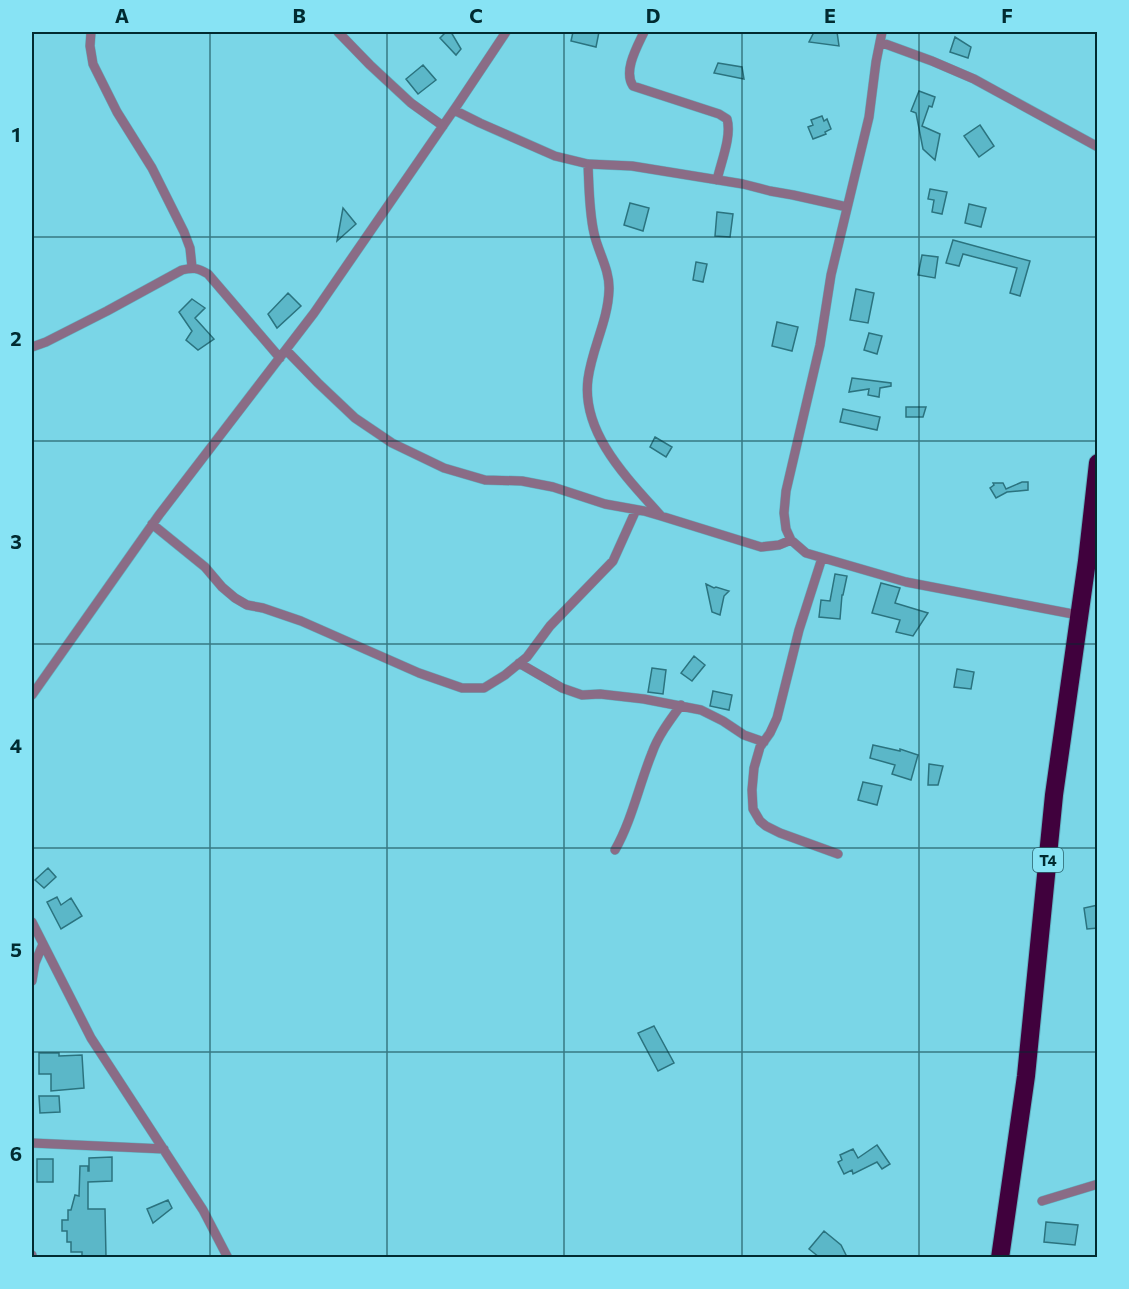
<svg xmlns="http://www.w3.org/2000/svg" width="1129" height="1289" font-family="Commissioner,sans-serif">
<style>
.building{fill:#5bb7c8;stroke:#2b737f;stroke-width:1.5}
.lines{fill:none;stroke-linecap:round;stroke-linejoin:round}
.street-casing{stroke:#62b4c3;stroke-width:10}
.highway-casing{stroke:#62b4c3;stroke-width:20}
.street{stroke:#8a6c86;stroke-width:9}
.highway{stroke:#40013d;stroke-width:18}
.grid{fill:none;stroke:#012b31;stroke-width:1.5;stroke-opacity:0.55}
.labels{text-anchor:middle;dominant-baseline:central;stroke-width:6;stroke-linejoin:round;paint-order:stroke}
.shield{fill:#87e3f4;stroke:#29626c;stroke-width:1.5}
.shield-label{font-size:15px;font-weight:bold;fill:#012b31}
.neatline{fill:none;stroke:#012b31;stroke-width:2}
.grid-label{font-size:20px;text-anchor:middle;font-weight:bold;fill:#012b31}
</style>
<rect width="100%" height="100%" fill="#7ad6e7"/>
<!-- building -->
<path class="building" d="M446 32H451L461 49 456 55 440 38Z
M573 32H599L596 47 571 41Z
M814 32H837L839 46 809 42Z
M955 37 971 47 968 58 950 52Z
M718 63 742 67 744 79 714 73Z
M423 65 436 80 418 94 406 79Z
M919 91 935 97 932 107 929 106 922 126 940 134 935 160 923 149 916 113 911 111Z
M822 116 824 121 827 119 831 129 825 132 826 134 813 139 808 127 813 125 811 120Z
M980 125 994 146 979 157 964 136Z
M930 189 947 192 942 214 932 212 934 200 928 199Z
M630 203 649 208 643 231 624 225Z
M969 204 986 208 981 227 965 223Z
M343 208 356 224 337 241Z
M717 212 733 214 730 237 715 236Z
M953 240 1030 261 1020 296 1010 293 1017 268 963 254 959 266 946 263Z
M922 255 938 257 935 278 918 275Z
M696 262 707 264 703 282 693 280Z
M856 289 874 293 868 323 850 320Z
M288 293 301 306 277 328 268 314Z
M192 299 205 308 195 318 214 339 198 350 186 340 192 331 179 312Z
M777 322 798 327 792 351 772 346Z
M869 333 882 336 877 354 864 350Z
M852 378 891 383V386L880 388 879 397 868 395 869 389 849 392Z
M906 407H926L923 417H906Z
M843 409 880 417 877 430 840 422Z
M655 437 672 447 666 457 650 447Z
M1022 482H1028V490L1007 492 996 498 990 488 994 485 993 483H1003L1006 489Z
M835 574 847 576 843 595H842L840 619 819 617 821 600 830 601Z
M881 583 900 588 895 603 928 613 913 636 896 632 900 620 872 613Z
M706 584 714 588 716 587 729 591 724 596 720 615 712 612Z
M694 656 705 665 692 681 681 673Z
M652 668 666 670 663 694 648 692Z
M957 669 974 672 971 689 954 687Z
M713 691 732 695 729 710 710 706Z
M873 745 900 751V749L918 755 911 780 892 774 895 765 870 758Z
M929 764 943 766 938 785H928Z
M863 782 882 786 877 805 858 800Z
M48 868 56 877 44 888 35 880Z
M57 897 61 905 71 898 82 916 61 929 47 902Z
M1098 905V928L1087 929 1084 908Z
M654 1026 674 1063 658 1071 638 1033Z
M39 1053H59V1056L82 1055 84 1088 51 1091V1074H39Z
M39 1096H59L60 1112 40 1113Z
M877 1145 890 1164 882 1169 877 1162 853 1174 852 1170 844 1174 838 1162 842 1160 840 1155 853 1149 858 1158Z
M112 1157V1181L88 1182V1209H105L106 1257H82V1252H71V1242H67V1231H62V1220H68V1210H71L75 1195 79 1196 80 1166H88V1171H89V1158Z
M37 1159H53V1182H37Z
M168 1200 172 1208 153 1223 147 1209Z
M1046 1222 1078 1225 1075 1245 1044 1242Z
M824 1231 841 1245 847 1257H819L809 1249Z"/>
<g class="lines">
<!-- street casing -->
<g class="street-casing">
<path id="street" d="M91 32 90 46 93 64 117 112 152 168 184 232 190 248 192 267
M338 32 370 65 411 103 443 126
M644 32C637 47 623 71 633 86L719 114 727 119C732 136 721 162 717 180
M882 32 876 62 869 117 831 275 820 345 786 491 784 513 786 529 791 540 806 553 906 582 1078 615
M880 42 932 61 974 79 1098 147
M454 110 480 123 555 156 588 164 632 166 743 184 770 191 793 195 847 207
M588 164C589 186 589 211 594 233 598 252 610 270 609 290 608 321 592 348 588 379 581 433 628 479 661 516
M32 347 46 342 107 311 182 270C193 267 198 268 208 274L280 358
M286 350 318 383 355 418 392 443 444 468 485 480 522 481 553 487 605 504 644 511 661 516 761 547 779 545 791 540
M152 524 205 567 222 587 235 598 247 605 263 608 301 621 419 673 462 688H484L505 675 527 657 550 626 613 561 636 510
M822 558 799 630 777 718 770 733 760 747 754 768 752 790 753 809 760 821 766 826 780 833 838 854
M519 663 562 688 582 695 600 694 644 699 701 710 723 721 744 735 764 742
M32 695 159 515 314 313 458 104 506 32
M615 850C632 820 639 785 652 753 658 736 670 720 681 705
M32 922 91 1038 203 1210 228 1258
M32 981 35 963 43 944
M32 1143 164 1149
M1042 1201 1098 1184
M32 1255V1258"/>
</g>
<!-- highway casing -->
<g class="highway-casing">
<path id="highway" d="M1000 1258 1026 1076 1054 795 1087 561 1098 463"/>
</g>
<!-- street -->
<use href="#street" class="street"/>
<!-- highway -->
<use href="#highway" class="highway"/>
</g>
<!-- grid -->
<path class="grid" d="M210 32V1258M387 32V1258M564 32V1258M742 32V1258M919 32V1258M32 237H1098M32 441H1098M32 644H1098M32 848H1098M32 1052H1098"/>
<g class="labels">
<!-- shield labels -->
<rect class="shield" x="1033" y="848" width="30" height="24" rx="4.5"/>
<g class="shield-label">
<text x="1048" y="860">T4</text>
</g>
</g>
<!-- border -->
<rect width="1129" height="1289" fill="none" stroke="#87e3f4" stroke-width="66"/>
<rect x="33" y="33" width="1063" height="1223" class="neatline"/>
<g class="grid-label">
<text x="122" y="23">A</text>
<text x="299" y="23">B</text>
<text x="476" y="23">C</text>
<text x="653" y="23">D</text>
<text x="830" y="23">E</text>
<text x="1007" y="23">F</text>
<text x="16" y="142">1</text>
<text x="16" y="346">2</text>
<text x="16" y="549">3</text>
<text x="16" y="753">4</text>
<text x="16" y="957">5</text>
<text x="16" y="1161">6</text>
</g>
</svg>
